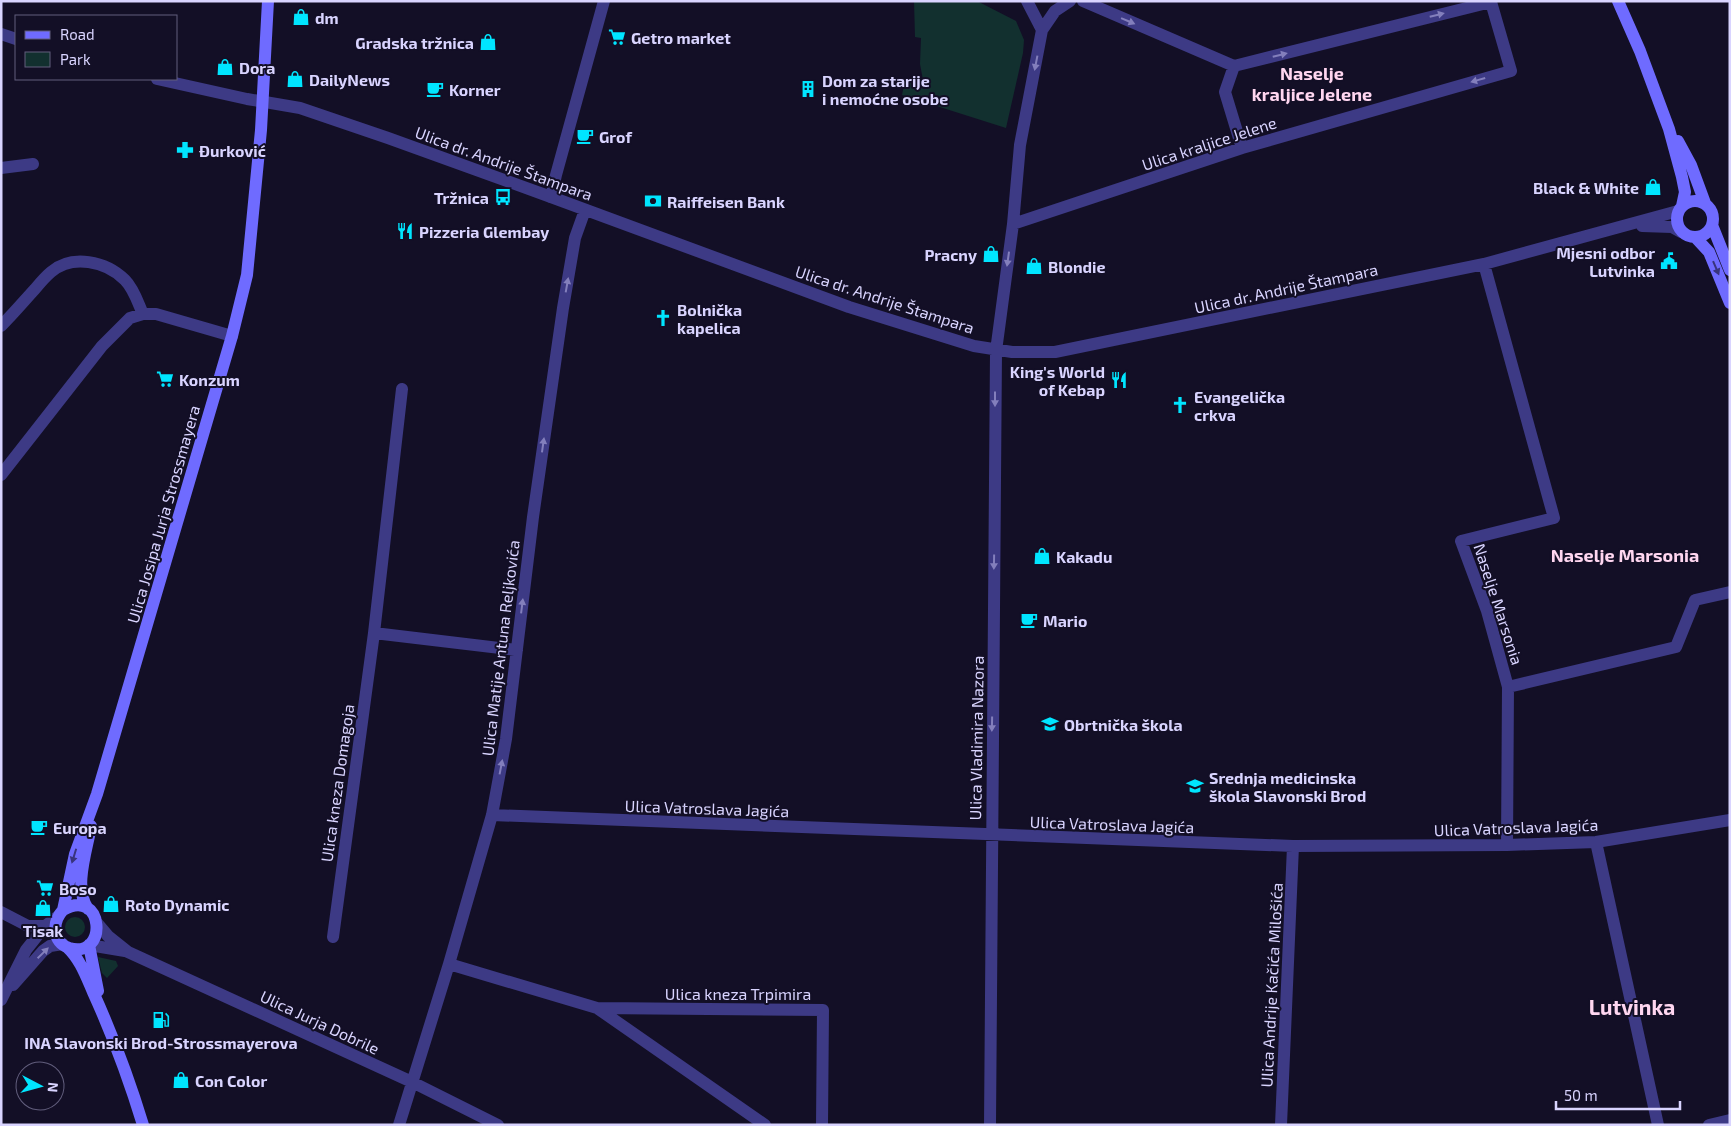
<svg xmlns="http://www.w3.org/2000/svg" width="1731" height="1126" font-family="'Exo 2',sans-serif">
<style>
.green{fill:#12302f}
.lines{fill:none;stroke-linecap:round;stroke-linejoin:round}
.pedestrian{stroke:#3d3a85;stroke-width:12}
.minor{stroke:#3d3a85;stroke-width:12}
.secondary{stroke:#6f6bff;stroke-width:12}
.oneway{fill:#837fbc}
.oneway2{fill:#38347d}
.labels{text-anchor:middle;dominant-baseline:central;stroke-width:4;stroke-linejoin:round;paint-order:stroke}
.poi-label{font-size:16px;font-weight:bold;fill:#d9d4ff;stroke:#130f26;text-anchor:start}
.street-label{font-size:16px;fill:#d9d4ff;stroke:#130f26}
.neighbourhood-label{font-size:18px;font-weight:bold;fill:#ffd6f0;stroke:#130f26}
.district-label{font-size:21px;font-weight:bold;fill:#ffd6f0;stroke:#130f26}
</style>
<rect width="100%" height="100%" fill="#130f26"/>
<!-- green -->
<path class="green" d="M914 1H977L1016 21 1024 40 1023 53 1006 128 902 95 905 80H923L920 64 921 38 915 37Z
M65 927a10 10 0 1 1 20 0a10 10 0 1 1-20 0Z
M98 957 116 961 118 966 107 978 102 973Z"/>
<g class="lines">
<!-- pedestrian -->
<path class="pedestrian" d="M551 197 556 175 604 1"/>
<!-- minor -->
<path class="minor" d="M1042 30 1055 11 1070 1
M1 34 16 39
M1234 66 1225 92 1242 148
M157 79 247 99 300 108 388 138 551 197 849 307 974 346 1012 352H1055L1484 264 1678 211
M1 168 33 164
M1013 224 1242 148 1511 71 1491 2 1234 66 1083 1
M1642 226 1672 227 1681 232
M1484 264 1554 518 1461 541 1487 611 1508 687 1676 647 1695 600 1730 592
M1 326C13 314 24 301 35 289 40 283 45 277 51 272 72 254 106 261 125 280 134 289 138 303 143 314
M1 475 102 346 130 318 143 314H156L232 336
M374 633 517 650
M492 815 1293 846 1507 845 1596 842 1730 820
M1596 842 1658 1125
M1507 845 1508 687
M1 912 28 926H45
M97 923 108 936 128 952 412 1082 498 1125
M333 937 374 633 402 389
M89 945 125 951
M449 964 597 1008 823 1010 822 1125
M13 985 43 951 50 946 63 944
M1 1000 26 950 45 926 57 917
M597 1008 765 1125
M399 1125 449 964 492 815 506 739 533 517 563 308 575 238 585 210
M990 1125 996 351 1013 224 1020 145 1042 30 1027 1
M1281 1125 1293 846
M1709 1125 1730 1120"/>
<!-- secondary -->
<path class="secondary" d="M1618 1 1640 51 1669 129 1682 177 1685 192 1682 206
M1678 141 1691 165 1705 203
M1677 219a18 18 0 1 1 36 0a18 18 0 1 1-36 0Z
M1712 225 1730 270
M1695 237 1709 252 1730 303
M88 909C73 888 87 850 91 826
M63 910C104 886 109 960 69 948 52 942 52 922 63 910L75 854 97 794 232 336 247 275 261 130 268 1
M89 945 98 991
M67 947C80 959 86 976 93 992 113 1036 129 1079 143 1125"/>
</g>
<!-- one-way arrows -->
<defs><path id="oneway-solid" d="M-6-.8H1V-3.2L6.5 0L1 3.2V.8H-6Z" transform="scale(1.25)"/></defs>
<g class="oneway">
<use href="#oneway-solid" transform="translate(1437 15) rotate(-14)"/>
<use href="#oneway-solid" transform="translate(1128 21) rotate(23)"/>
<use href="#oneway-solid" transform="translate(1280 55) rotate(-14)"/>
<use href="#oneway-solid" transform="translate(1036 63) rotate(101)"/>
<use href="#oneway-solid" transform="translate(1478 80) rotate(164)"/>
<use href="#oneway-solid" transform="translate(1008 259) rotate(98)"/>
<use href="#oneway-solid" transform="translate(567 285) rotate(-80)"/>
<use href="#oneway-solid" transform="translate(995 399) rotate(90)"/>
<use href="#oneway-solid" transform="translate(543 445) rotate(-82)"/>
<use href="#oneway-solid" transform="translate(994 562) rotate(91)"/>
<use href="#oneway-solid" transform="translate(522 606) rotate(-83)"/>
<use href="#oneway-solid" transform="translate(992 724) rotate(91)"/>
<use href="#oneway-solid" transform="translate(501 767) rotate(-79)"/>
<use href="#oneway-solid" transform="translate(43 953) rotate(-44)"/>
</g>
<g class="oneway2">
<use href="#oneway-solid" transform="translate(1716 268) rotate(67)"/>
<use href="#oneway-solid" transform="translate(74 856) rotate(107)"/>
</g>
<!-- icons -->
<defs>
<g id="shop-bare" transform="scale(1.35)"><path d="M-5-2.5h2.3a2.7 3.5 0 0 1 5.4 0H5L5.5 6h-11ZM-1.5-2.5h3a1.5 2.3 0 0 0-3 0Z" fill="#00e5ff" stroke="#130f26" stroke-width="2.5" paint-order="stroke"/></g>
<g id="supermarket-bare" transform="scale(1.35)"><path d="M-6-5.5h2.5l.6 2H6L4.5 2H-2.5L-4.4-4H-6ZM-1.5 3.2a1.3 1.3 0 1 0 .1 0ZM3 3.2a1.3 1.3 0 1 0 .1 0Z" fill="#00e5ff" stroke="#130f26" stroke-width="2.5" paint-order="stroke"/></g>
<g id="cafe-bare" transform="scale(1.35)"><path d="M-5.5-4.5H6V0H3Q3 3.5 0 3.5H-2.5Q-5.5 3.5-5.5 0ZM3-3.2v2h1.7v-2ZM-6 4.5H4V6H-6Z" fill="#00e5ff" stroke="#130f26" stroke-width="2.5" paint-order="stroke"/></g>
<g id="building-bare" transform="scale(1.35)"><path d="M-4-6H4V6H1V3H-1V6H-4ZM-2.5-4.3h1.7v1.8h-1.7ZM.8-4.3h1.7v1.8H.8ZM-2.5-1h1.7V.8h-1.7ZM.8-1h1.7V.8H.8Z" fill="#00e5ff" stroke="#130f26" stroke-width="2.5" paint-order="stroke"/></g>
<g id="pharmacy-bare" transform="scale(1.35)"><path d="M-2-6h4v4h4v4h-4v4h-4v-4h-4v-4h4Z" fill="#00e5ff" stroke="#130f26" stroke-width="2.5" paint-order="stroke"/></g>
<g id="bus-bare" transform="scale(1.35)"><path d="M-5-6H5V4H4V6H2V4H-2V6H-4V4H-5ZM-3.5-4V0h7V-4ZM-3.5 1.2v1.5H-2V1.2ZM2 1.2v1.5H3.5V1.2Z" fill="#00e5ff" stroke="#130f26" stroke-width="2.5" paint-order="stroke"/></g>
<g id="bank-bare" transform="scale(1.35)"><path d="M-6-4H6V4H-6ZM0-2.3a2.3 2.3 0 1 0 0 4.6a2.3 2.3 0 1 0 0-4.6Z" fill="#00e5ff" stroke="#130f26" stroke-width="2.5" paint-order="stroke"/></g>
<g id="restaurant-bare" transform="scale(1.35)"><path d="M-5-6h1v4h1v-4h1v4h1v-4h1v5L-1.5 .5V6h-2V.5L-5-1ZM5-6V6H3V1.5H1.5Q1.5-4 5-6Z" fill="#00e5ff" stroke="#130f26" stroke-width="2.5" paint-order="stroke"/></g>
<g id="civic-bare" transform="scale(1.35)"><path d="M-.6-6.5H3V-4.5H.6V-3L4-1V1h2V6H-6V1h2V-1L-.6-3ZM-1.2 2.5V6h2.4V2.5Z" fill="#00e5ff" stroke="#130f26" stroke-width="2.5" paint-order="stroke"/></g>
<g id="church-bare" transform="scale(1.35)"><path d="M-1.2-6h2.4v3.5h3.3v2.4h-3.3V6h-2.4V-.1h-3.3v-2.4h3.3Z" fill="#00e5ff" stroke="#130f26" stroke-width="2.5" paint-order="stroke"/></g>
<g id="school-bare" transform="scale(1.35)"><path d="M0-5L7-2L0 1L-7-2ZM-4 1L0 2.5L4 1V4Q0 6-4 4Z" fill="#00e5ff" stroke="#130f26" stroke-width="2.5" paint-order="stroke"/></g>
<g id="fuel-bare" transform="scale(1.35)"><path d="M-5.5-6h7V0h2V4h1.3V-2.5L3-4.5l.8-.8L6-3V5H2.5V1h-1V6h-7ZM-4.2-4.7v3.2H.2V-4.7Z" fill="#00e5ff" stroke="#130f26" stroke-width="2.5" paint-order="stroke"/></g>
</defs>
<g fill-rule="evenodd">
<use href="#shop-bare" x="301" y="17"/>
<use href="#supermarket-bare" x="617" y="37"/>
<use href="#shop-bare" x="488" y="42"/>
<use href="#shop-bare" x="225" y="67"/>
<use href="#shop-bare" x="295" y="79"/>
<use href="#cafe-bare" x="435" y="89"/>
<use href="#building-bare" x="808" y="89"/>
<use href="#cafe-bare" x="585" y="136"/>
<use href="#pharmacy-bare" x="185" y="150"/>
<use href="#shop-bare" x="1653" y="187"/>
<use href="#bus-bare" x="503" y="197"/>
<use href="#bank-bare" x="653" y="201"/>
<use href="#restaurant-bare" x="405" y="231"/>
<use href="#shop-bare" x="991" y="254"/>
<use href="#civic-bare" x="1669" y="261"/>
<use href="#shop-bare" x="1034" y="266"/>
<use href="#church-bare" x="663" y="318"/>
<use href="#supermarket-bare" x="165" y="379"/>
<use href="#restaurant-bare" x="1119" y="380"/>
<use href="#church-bare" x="1180" y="405"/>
<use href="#shop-bare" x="1042" y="556"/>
<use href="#cafe-bare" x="1029" y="620"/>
<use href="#school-bare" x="1050" y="724"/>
<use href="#school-bare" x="1195" y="786"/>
<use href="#cafe-bare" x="39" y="827"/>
<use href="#supermarket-bare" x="45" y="888"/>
<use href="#shop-bare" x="111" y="904"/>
<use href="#shop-bare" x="43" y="908"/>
<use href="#fuel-bare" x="161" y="1020"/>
<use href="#shop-bare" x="181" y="1080"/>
</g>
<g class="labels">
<!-- poi labels -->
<g class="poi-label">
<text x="315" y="17">dm</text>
<text x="631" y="37">Getro market</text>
<text x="474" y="42" text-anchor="end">Gradska tržnica</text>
<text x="239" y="67">Dora</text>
<text x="309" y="79">DailyNews</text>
<text x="822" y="80">Dom za starije<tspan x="822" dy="18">i nemoćne osobe</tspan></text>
<text x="449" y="89">Korner</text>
<text x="599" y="136">Grof</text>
<text x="199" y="150">Đurković</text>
<text x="1639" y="187" text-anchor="end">Black &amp; White</text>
<text x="489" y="197" text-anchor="end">Tržnica</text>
<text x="667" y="201">Raiffeisen Bank</text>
<text x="419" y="231">Pizzeria Glembay</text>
<text x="1655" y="252" text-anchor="end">Mjesni odbor<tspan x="1655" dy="18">Lutvinka</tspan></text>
<text x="977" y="254" text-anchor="end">Pracny</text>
<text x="1048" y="266">Blondie</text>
<text x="677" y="309">Bolnička<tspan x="677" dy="18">kapelica</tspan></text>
<text x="1105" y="371" text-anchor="end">King's World<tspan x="1105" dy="18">of Kebap</tspan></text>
<text x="179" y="379">Konzum</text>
<text x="1194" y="396">Evangelička<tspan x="1194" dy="18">crkva</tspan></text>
<text x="1056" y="556">Kakadu</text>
<text x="1043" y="620">Mario</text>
<text x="1064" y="724">Obrtnička škola</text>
<text x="1209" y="777">Srednja medicinska<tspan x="1209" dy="18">škola Slavonski Brod</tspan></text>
<text x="53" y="827">Europa</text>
<text x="59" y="888">Boso</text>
<text x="125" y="904">Roto Dynamic</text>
<text x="43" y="930" text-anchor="middle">Tisak</text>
<text x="161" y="1042" text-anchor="middle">INA Slavonski Brod-Strossmayerova</text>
<text x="195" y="1080">Con Color</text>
</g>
<!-- street labels -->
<g class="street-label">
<text transform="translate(1209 143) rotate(-18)">Ulica kraljice Jelene</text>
<text transform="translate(504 163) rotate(20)">Ulica dr. Andrije Štampara</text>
<text transform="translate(1286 288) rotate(-12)">Ulica dr. Andrije Štampara</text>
<text transform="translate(885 299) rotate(18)">Ulica dr. Andrije Štampara</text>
<text transform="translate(163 514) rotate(-74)">Ulica Josipa Jurja Strossmayera</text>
<text transform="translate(1499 604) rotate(72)">Naselje Marsonia</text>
<text transform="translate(500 648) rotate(-83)">Ulica Matije Antuna Reljkovića</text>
<text transform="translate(976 738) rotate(-89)">Ulica Vladimira Nazora</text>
<text transform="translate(337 783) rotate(-82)">Ulica kneza Domagoja</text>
<text transform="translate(707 808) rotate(2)">Ulica Vatroslava Jagića</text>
<text transform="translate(1112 824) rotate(2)">Ulica Vatroslava Jagića</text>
<text transform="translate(1516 827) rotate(-2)">Ulica Vatroslava Jagića</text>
<text transform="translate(1271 985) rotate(-87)">Ulica Andrije Kačića Milošića</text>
<text x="738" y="993">Ulica kneza Trpimira</text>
<text transform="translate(320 1022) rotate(25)">Ulica Jurja Dobrile</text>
</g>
<!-- neighbourhood labels -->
<g class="neighbourhood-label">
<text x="1312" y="73">Naselje<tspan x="1312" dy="21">kraljice Jelene</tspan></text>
<text x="1625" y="555">Naselje Marsonia</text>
</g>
<!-- district labels -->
<g class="district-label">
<text x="1632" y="1006">Lutvinka</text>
</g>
</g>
<!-- border -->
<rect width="1731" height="1126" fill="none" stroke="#d9d4ff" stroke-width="5"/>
<!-- legend -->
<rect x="15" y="15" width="162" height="65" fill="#130f26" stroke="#625e7d"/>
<rect x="25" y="31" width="25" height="8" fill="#6f6bff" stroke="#625e7d"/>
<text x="60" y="40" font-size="15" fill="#d9d4ff">Road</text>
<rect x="25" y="52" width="25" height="15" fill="#12302f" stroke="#625e7d"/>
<text x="60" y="65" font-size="15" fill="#d9d4ff">Park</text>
<!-- north arrow -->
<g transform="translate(40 1086) rotate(96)"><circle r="24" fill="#130f26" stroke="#625e7d"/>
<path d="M0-4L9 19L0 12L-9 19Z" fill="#00e5ff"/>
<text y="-8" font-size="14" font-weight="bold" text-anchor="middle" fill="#d9d4ff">N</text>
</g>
<!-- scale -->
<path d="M1556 1101v8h124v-8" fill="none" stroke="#d9d4ff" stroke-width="2.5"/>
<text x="1564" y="1101" font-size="15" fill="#d9d4ff" stroke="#130f26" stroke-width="4" paint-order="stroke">50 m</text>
</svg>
